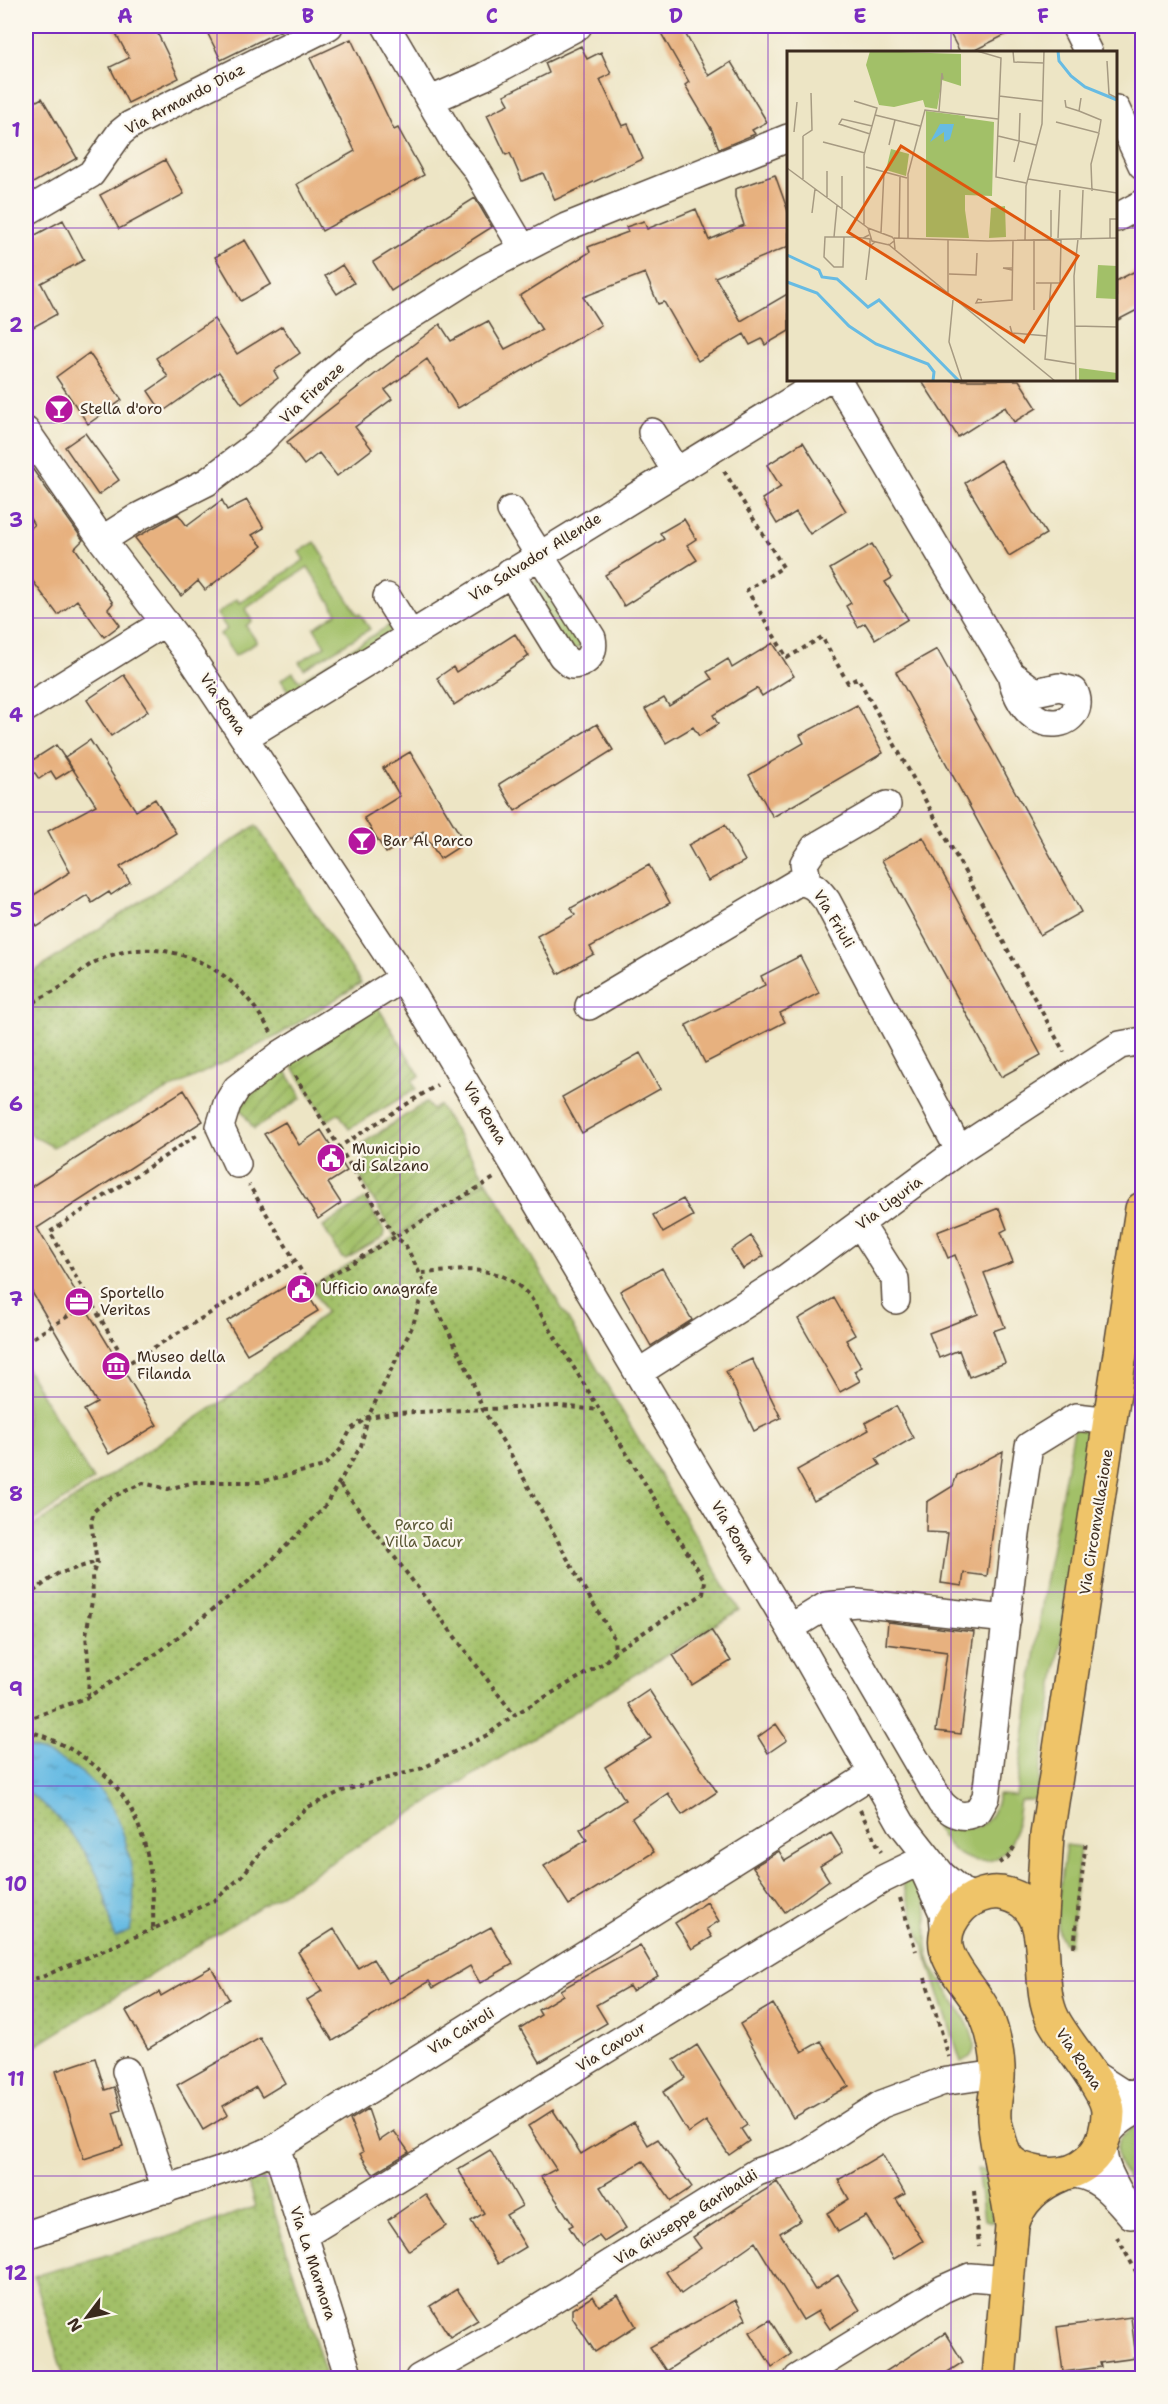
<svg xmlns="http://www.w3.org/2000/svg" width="1168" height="2404" font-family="'Shantell Sans',sans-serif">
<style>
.grass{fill:#a2c068;stroke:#6e7543;stroke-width:1.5}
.park{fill:url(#park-dots);stroke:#6e7543;stroke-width:1.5}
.garden{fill:url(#garden-furrows);stroke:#6e7543;stroke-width:1.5}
.water{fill:url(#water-ripples);stroke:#517280;stroke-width:1.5}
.building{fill:#e7b17f}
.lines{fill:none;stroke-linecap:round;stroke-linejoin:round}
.minor-casing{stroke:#564637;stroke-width:30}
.major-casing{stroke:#564637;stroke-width:36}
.path{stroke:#564637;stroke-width:4;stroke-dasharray:4.5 4.5;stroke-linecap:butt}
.minor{stroke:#fff;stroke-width:27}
.major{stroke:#efc469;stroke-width:33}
.grid{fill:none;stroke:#7b2cbf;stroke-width:1.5;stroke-opacity:0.55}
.labels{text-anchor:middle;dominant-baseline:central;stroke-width:4.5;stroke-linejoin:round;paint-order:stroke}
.street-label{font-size:15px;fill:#3b2a1e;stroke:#fbf7ec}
.poi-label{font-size:15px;fill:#3b2a1e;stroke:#fbf7ec;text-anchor:start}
.park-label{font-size:15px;fill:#5a5734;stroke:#fbf7ec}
.inset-river{fill:none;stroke:#67bbe3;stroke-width:3}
.inset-road{fill:none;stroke:#a69a82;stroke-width:1.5}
.view{fill:#df570d;fill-opacity:0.15;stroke:#df570d;stroke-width:3}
.inset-edge{fill:none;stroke:#3b2a1e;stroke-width:3}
.neatline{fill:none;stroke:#7b2cbf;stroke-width:2}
.grid-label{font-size:20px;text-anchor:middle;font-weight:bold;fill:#7b2cbf}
</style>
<defs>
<pattern id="park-dots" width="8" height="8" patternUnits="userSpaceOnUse" patternTransform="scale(1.5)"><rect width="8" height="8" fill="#a2c068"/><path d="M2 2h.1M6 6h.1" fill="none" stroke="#859c55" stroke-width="1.8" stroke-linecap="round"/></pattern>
<pattern id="garden-furrows" width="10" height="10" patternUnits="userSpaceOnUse" patternTransform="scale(1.5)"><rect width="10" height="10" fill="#a2c068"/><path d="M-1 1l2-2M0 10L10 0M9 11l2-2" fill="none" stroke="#859c55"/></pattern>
<pattern id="water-ripples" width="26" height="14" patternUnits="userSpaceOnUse" patternTransform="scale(1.5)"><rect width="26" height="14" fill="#67bbe3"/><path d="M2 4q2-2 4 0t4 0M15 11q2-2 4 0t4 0" fill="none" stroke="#5698b7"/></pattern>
</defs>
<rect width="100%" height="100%" fill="#fbf7ec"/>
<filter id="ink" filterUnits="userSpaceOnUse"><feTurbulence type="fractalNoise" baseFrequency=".0167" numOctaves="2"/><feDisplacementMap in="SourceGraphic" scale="12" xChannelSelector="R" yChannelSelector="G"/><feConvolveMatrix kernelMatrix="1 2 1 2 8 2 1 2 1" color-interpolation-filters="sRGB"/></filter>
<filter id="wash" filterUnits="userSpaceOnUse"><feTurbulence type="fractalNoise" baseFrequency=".008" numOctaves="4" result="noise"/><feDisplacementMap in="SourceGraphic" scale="24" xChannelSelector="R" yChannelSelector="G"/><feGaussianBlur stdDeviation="1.35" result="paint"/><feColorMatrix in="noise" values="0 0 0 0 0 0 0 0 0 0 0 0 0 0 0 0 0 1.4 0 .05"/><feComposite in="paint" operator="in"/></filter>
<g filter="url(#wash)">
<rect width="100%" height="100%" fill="#ede5c5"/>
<!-- grass -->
<path class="grass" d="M315 542 325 558 323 560 358 615 360 614 370 629 304 669 299 662 325 646 314 628 337 613 308 567 245 609 252 621 246 626 257 642 235 656 220 634 227 629 217 614 237 599 240 603 304 560 299 552Z
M543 577 584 644 569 653 527 587Z
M390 625 393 631 290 694 281 680 293 672 299 681Z
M26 1368 93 1480 26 1526Z
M1074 1429 1094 1431 1036 1799 1020 1801C1017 1815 1017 1834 1009 1846 993 1871 961 1862 946 1842 939 1833 934 1823 929 1814 961 1830 990 1840 998 1795L1016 1796 1045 1584Z
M1066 1845 1080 1847 1070 1945 1063 1942 1059 1934 1057 1909Z
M912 1877C939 1905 919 1934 931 1964 937 1982 1001 2050 961 2062L902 1881Z
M1142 2121V2199C1132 2183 1108 2159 1120 2139 1124 2132 1136 2126 1142 2121Z
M977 2169 984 2170 987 2175 993 2222 984 2220Z"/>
<!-- park -->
<path class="park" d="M256 825 361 983 277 1036 53 1147 26 1132V977Z
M487 1181 739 1610 26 2052V1531L236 1392 326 1312 311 1287Z
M263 2176 327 2378H64L34 2276 159 2240 255 2207 248 2182Z"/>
<!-- garden -->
<path class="garden" d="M376 1004 420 1076 412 1080 416 1089 349 1129 339 1113 327 1121 289 1061Z
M283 1066 302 1098 254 1129 237 1104Z
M426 1102 432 1110 439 1105 487 1181 395 1237 355 1168 368 1159 360 1145Z
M365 1199 385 1232 384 1237 346 1259 342 1258 323 1227Z"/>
<!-- water -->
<path class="water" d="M26 1746C51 1754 79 1766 97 1787 128 1819 140 1889 130 1931L115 1938C111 1925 109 1911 105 1897 94 1855 61 1815 26 1791Z"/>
<g id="blocks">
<!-- building -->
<path class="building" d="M112 26H154L179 78 128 103 110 67 129 58Z
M204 26H290L221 60Z
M657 26H681L709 76 731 62 767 122 752 130 755 134 719 149 712 130 685 85 689 82Z
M946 26H1023L971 52H960Z
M351 39 394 130 398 128 424 175 322 231 297 184 355 151 310 58Z
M581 46 587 59 601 52 611 74 600 79 622 126 628 124 643 159 555 200 543 173 522 181 510 153 506 155 487 115 509 104 504 95 549 73 545 63Z
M42 98 77 158 26 187V107Z
M165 160 184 194 119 229 100 195Z
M775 175 789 214V246L715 277 741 321 789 293V331L765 345 762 339 750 345 744 334 698 361 664 302 658 304 645 273 583 297 601 325 458 408 427 359 385 390 392 399 355 427 372 449 337 476 319 453 304 465 287 442 440 324 451 341 488 321 505 349 542 330 520 296 590 252 588 247 628 232 626 227 644 221 647 229 696 209 709 240 744 225 735 197V189Z
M475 198 492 227 391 291 373 262Z
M63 220 84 260 41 283 57 314 26 331V240Z
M245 240 271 284 241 301 215 257Z
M342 265 354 283 337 294 325 276Z
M1143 267V307L1116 321V281Z
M214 319 237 354 282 326 300 353 274 371 278 378 242 404 219 372 162 412 148 391 168 377 156 358Z
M89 353 122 400 88 424 56 377Z
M921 380H1019L1037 408 1014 422 1005 407 958 437Z
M85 433 119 480 98 495 65 447Z
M803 442 846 511 810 534 796 512 777 524 762 499 781 487 767 465Z
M26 460 83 540 75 548 113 603 108 609 120 625 104 637 77 600 58 615 26 572V532L34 525 26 512Z
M1001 460 1046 534 1009 556 965 483Z
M222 500 227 510 247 500 264 528 252 535 262 546 205 590 198 581 181 596 135 538 178 514 187 526Z
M684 519 696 539 687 545 697 560 624 606 605 575 664 539 660 533Z
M872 544 892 578 885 582 908 619 875 639 865 623 858 627 846 606 851 603 830 569Z
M515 634 529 656 454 705 437 678 453 667 456 672Z
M773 643 794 676 762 696 757 688 737 700 713 715 718 724 699 736 693 727 666 743 645 709 664 698 669 706 712 679 707 672 728 659 732 668Z
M937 649 1081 912 1040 935 896 672Z
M124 675 148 711 111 736 87 700Z
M857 705 883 753 773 817 749 775 804 743 800 735Z
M597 724 613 750 515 811 499 784Z
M90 740 136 811 155 799 176 833 120 867 130 882 111 895 109 892 92 903 87 895 37 927 26 908V900L70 872 48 831 96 805 65 757Z
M56 745 72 769 56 779 51 771 39 779 28 763Z
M410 752 465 843 440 859 423 831 386 853 364 818 400 796 383 768Z
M725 825 745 861 708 881 688 845Z
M923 837 1041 1055 1001 1077 882 860Z
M649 865 670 903 590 947 594 954 558 974 537 936 575 915 571 908Z
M800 956 819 993 780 1013 785 1022 705 1063 686 1025 765 985 761 976Z
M640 1053 660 1089 582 1133 562 1097Z
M184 1090 203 1121 37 1228 157 1425 109 1454 84 1410 97 1403 26 1282V1190Z
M285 1122 299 1145 321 1130 347 1171 328 1183 341 1203 318 1219 264 1134Z
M683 1199 693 1216 663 1233 653 1215Z
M999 1208 1007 1229 1001 1232 1013 1262 984 1273 1005 1327 993 1331 1005 1363 969 1377 959 1350 939 1358 929 1333 978 1314 955 1255 948 1258 937 1232Z
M751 1236 764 1256 743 1269 731 1250Z
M662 1268 692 1320 651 1346 620 1291Z
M298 1279 318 1311 247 1354 227 1321Z
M834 1298 855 1335 846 1340 862 1367 854 1371 860 1381 840 1392 798 1319Z
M752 1359 781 1418 754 1431 726 1371Z
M896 1406 913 1438 876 1459 880 1465 814 1501 797 1470 869 1430 865 1423Z
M1003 1451 987 1576 964 1573 962 1586 941 1583 948 1533 926 1532 927 1502 953 1486 957 1475Z
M888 1622 974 1632 961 1734 936 1731 947 1652 886 1644Z
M711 1630 731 1661 692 1685 673 1655Z
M649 1690 717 1792 682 1815 668 1793 632 1818 654 1852 569 1905 544 1866 587 1840 580 1829 625 1800 605 1767 651 1738 628 1704Z
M776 1724 787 1740 768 1753 758 1737Z
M831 1833 843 1852 820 1866 829 1880 785 1912 753 1867 779 1851 785 1861Z
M707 1902 719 1921 707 1929 712 1937 692 1949 675 1923Z
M491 1927 513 1964 480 1983 470 1966 433 1988 429 1981 333 2041 307 2000 322 1991 298 1952 334 1929 358 1968 373 1959 388 1983Z
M640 1945 658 1976 632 1991 629 1986 596 2005 607 2023 540 2062 520 2028 541 2015 538 2010 563 1995 560 1990Z
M211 1967 229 1999 148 2049 126 2011 159 1992 161 1996Z
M773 2004 802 2052 821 2041 849 2086 793 2118 740 2024Z
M260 2038 285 2083 262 2097 256 2087 223 2106 228 2115 203 2130 177 2085Z
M697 2045 747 2125 741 2129 749 2141 729 2155 706 2121 688 2133 663 2092 685 2078 674 2060Z
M95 2058 105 2090 114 2087 121 2110 113 2113 123 2146 84 2159 56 2071Z
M368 2109 379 2141 394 2131 409 2152 373 2174 360 2154 363 2152 350 2120Z
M553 2110 581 2154 634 2122 648 2145 658 2139 692 2187 671 2201 643 2161 600 2187 626 2228 604 2242 599 2236 582 2247 569 2227 573 2225 541 2177 556 2169 528 2126Z
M490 2150 522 2206 506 2215 526 2247 498 2264 471 2221 484 2213 458 2169Z
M882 2154 905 2194 896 2199 923 2241 894 2259 866 2216 838 2232 827 2213 849 2199 838 2180Z
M777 2182 801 2220 780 2233 815 2290 838 2275 860 2310 830 2329 818 2311 803 2320 755 2242 681 2294 666 2272 701 2248 693 2237Z
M425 2194 446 2226 409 2251 388 2220Z
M457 2289 478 2320 450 2337 430 2306Z
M618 2295 636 2326 595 2352 572 2317V2309L593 2296 599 2306Z
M736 2300 746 2319 666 2371 650 2347Z
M1131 2317 1136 2358 1100 2363 1101 2367 1063 2372 1057 2327Z
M770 2320 791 2354 772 2367 750 2332Z
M945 2333 963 2362 937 2379H874Z"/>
</g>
</g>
<g filter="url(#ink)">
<use href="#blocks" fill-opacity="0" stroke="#564637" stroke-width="1.5"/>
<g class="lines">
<!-- minor casing -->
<g class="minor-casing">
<path id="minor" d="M386 26 453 140 475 167 522 247
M1075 26 1088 52
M431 100 483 77 578 26
M1116 109 1142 165
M26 212 91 174 120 133 130 125 329 26
M1116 218 1142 204
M833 380 840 384 1011 674 1035 692 1059 687 1074 691C1092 724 1027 749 1011 674
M26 431 102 540 188 653 403 978 790 1628 901 1823 942 1875 961 1891 972 1896H981
M652 432 675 470
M102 540 138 517 207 482 260 442 321 381 364 345 486 268 566 227 788 138
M510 572 562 656 572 665C588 664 595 653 592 638L511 510
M387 597 410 634
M26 708 165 622
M245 737 825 380
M807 882 804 863 815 847 887 805
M589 1006 798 882C813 882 818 890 827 901L959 1150
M237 1164 220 1127 227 1104 237 1088 281 1054 403 978
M860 1224 895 1279 896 1300
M638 1373 786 1278 959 1150 1120 1045 1142 1041
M826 1606 857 1603 1007 1619
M790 1628 826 1606 941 1803C953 1815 964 1820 978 1811L986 1797 1016 1534 1029 1446 1076 1417 1111 1421
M920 1862 943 1913 945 1939
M126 2071 166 2190
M1090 2072 1121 2092 1142 2095
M274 2149 280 2159 349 2378
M1063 2174C1095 2171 1112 2193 1131 2215 1107 2167 1078 2139 1142 2108
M26 2235 238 2165 274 2149 872 1774
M304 2235 883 1879 920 1861
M419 2378 499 2333 757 2172 798 2158 882 2104 941 2082 998 2074
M798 2378 943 2289 970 2277 1007 2280"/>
</g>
<!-- major casing -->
<g class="major-casing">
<path id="major" d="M1041 1933 1047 1835 1142 1209
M996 2126C999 2137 1001 2151 1009 2160 1016 2168 1028 2171 1038 2173 1080 2181 1107 2154 1108 2112 1108 2090 1065 2043 1053 2019 1031 1976 1063 1904 1001 1893 987 1891 970 1898 960 1909 922 1951 969 1978 986 2015 994 2034 999 2058 998 2078 997 2091 993 2105 994 2118 997 2153 1008 2190 1012 2226 1019 2200 1038 2184 1063 2174
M999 2378 1012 2226"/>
</g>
<!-- path -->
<path class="path" d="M724 471 783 567 747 590 787 658 822 637 848 683 858 678 1064 1052
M26 1006C39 999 53 992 66 984 75 977 85 967 95 962 142 938 197 951 235 985 249 998 261 1016 271 1032
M295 1076 339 1147 437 1085
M197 1135 50 1232 127 1364 295 1261
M339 1147 395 1237 494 1178
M422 1273C464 1271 500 1261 531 1298L705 1581 703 1594 615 1651
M26 1328 31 1338
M26 1342 91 1302
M340 1485 514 1715
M26 1597 57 1574 96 1562
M88 1697 89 1673 86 1635 93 1595 92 1576 97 1562 91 1522 94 1511 108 1499 143 1483 168 1489 195 1482H260L324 1466 340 1450 351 1429 368 1417 393 1413 560 1406 599 1410
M26 1720 88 1697 159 1652 259 1573 323 1509 361 1446 368 1417 413 1325 424 1286
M26 1730C125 1762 156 1829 153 1929L215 1900 242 1876 269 1842 308 1807 342 1791 423 1768 487 1735 514 1715 604 1663 615 1651 614 1638 579 1580 509 1451 483 1410 470 1375 405 1244 395 1237 311 1287 249 1185
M860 1810 881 1852
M999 1863 1008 1857 1016 1844
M900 1898 916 1951
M1074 1947 1086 1840
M26 1976 32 1979 42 1977 153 1929
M925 1978 949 2057
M974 2191 979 2246
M1117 2237 1142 2282"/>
<!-- minor -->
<use href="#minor" class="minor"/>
<!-- major -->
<use href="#major" class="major"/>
</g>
</g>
<!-- grid -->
<path class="grid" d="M217 26V2378M400 26V2378M584 26V2378M768 26V2378M951 26V52M26 228H788M1116 228H1142M951 380V2378M26 423H1142M26 618H1142M26 812H1142M26 1007H1142M26 1202H1142M26 1397H1142M26 1592H1142M26 1786H1142M26 1981H1142M26 2176H1142"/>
<!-- icons -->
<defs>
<g id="bar-disc" transform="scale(1.5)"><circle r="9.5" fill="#b5179e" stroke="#fbf7ec"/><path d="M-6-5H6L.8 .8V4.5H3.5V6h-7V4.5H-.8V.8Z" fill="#fff"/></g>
<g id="civic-disc" transform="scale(1.5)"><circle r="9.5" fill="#b5179e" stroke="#fbf7ec"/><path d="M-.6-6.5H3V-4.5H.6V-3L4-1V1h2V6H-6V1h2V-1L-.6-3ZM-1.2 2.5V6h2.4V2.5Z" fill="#fff"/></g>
<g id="office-disc" transform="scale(1.5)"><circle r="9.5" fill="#b5179e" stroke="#fbf7ec"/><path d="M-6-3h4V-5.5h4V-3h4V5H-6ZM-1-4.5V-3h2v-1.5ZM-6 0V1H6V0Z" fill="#fff"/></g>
<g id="museum-disc" transform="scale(1.5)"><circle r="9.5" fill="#b5179e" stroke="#fbf7ec"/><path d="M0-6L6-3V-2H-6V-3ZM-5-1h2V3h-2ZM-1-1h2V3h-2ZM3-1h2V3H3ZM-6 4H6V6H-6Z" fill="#fff"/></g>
</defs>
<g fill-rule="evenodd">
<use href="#bar-disc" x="59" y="409"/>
<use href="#bar-disc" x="362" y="841"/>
<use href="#civic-disc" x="331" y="1158"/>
<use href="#civic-disc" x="301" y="1289"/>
<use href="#office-disc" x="79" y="1302"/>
<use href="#museum-disc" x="116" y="1366"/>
</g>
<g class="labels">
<!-- street labels -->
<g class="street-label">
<text transform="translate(185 99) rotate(-28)">Via Armando Diaz</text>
<text transform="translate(312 393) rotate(-43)">Via Firenze</text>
<text transform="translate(535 557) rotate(-32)">Via Salvador Allende</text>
<text transform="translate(223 704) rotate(56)">Via Roma</text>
<text transform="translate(834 919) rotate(59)">Via Friuli</text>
<text transform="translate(485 1113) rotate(59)">Via Roma</text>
<text transform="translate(889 1203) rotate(-37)">Via Liguria</text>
<text transform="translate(1096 1522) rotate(-81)">Via Circonvallazione</text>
<text transform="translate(733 1532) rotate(59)">Via Roma</text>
<text transform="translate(461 2031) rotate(-32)">Via Cairoli</text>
<text transform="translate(611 2047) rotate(-32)">Via Cavour</text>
<text transform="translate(1079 2059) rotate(56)">Via Roma</text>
<text transform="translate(686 2217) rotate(-32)">Via Giuseppe Garibaldi</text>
<text transform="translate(313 2263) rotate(72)">Via La Marmora</text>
</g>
<!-- poi labels -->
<g class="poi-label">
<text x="80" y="409">Stella d'oro</text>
<text x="383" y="841">Bar Al Parco</text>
<text x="352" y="1149">Municipio<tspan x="352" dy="17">di Salzano</tspan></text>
<text x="322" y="1289">Ufficio anagrafe</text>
<text x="100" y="1293">Sportello<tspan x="100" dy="17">Veritas</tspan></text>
<text x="137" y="1357">Museo della<tspan x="137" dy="17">Filanda</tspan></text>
</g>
<!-- park labels -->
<g class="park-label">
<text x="424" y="1525">Parco di<tspan x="424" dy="17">Villa Jacur</tspan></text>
</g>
</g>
<!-- overview -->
<g transform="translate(787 51)">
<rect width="330" height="330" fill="#ede5c5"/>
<path d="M83 0 174 3V35L155 29 150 58 138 56 136 49 107 56 92 54 79 14ZM178 67 207 71 205 145 178 144ZM311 214 330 215 329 248 309 247Z" fill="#a2c068"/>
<path d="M292 317 330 322V330H292Z" fill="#a2c068"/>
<path d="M139 60 178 65V159L182 187 139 186ZM104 98 122 103 119 125 99 119ZM218 155 219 186 202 187 204 157Z" fill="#a2c068"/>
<path d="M153 73H167L163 88 157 91V81L143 91Z" fill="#67bbe3"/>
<path class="inset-river" d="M271 0 272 10 284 25 298 36 330 49M0 204 32 219 35 226 50 228 81 256 92 249 172 330M0 231 30 242 62 275 89 293 141 313 147 321 146 330"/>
<path class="inset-road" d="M190 0 214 7 209 126 239 132M226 0 227 11 257 12M320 10 322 43 330 47M212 45 255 50M294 47 292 60 314 69 312 81M278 49 279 56 292 60M67 50 90 57 77 104V175M152 60 155 22 156 28M88 64 133 75M269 71 312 82 304 113 305 140M7 81 10 51M83 83 52 73 55 68 85 75M16 85 25 79 24 42M211 85 249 94M36 91 78 102M102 94 108 69M227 111 232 91 233 62M79 116 120 127M0 117 81 177M40 120V147M16 128V85M241 128 330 142M55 158V125M264 159V186M25 162 28 138M94 182 97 121M82 184 76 187 83 188V195L88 191M47 186 50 154M57 186 56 216H47L37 206 38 186H64L76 187M107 187 201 190 330 187M112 187 113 125M271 187 273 139M294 187 296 139M323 187V168H330M121 188V123L138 59 211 68M238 189 239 135 255 73 257 0M107 190 102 194 85 190 81 177 105 186 107 188 108 198M101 193 268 330M225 219 216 217H226M162 223 189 224 190 202M79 229 83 195M249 232H273L274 188M264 232 258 308 289 313M161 243V189M166 249 162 291 175 330M195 249 191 248 189 252 225 249 226 190M247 259V188M223 275 225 282 260 285M288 275 330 276M289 330 287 225 291 188"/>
<path class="view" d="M114 95 291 205 237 291 61 181Z"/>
<rect width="330" height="330" class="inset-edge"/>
</g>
<!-- margin -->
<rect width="1168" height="2404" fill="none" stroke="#fbf7ec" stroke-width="66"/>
<!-- north arrow -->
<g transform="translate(87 2317) rotate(238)" stroke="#fbf7ec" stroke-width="4.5" paint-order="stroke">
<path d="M0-4.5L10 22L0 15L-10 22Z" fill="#3b2a1e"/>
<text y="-9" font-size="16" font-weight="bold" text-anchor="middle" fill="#3b2a1e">N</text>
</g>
<rect x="33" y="33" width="1102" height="2338" class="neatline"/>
<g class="grid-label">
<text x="125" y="23">A</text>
<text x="308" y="23">B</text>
<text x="492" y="23">C</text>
<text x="676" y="23">D</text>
<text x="860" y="23">E</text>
<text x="1043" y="23">F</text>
<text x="16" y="137">1</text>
<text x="16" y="332">2</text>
<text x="16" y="527">3</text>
<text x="16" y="722">4</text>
<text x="16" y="917">5</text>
<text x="16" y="1111">6</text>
<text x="16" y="1306">7</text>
<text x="16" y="1501">8</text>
<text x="16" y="1696">9</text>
<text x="16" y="1891">10</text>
<text x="16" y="2086">11</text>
<text x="16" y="2280">12</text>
</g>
</svg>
